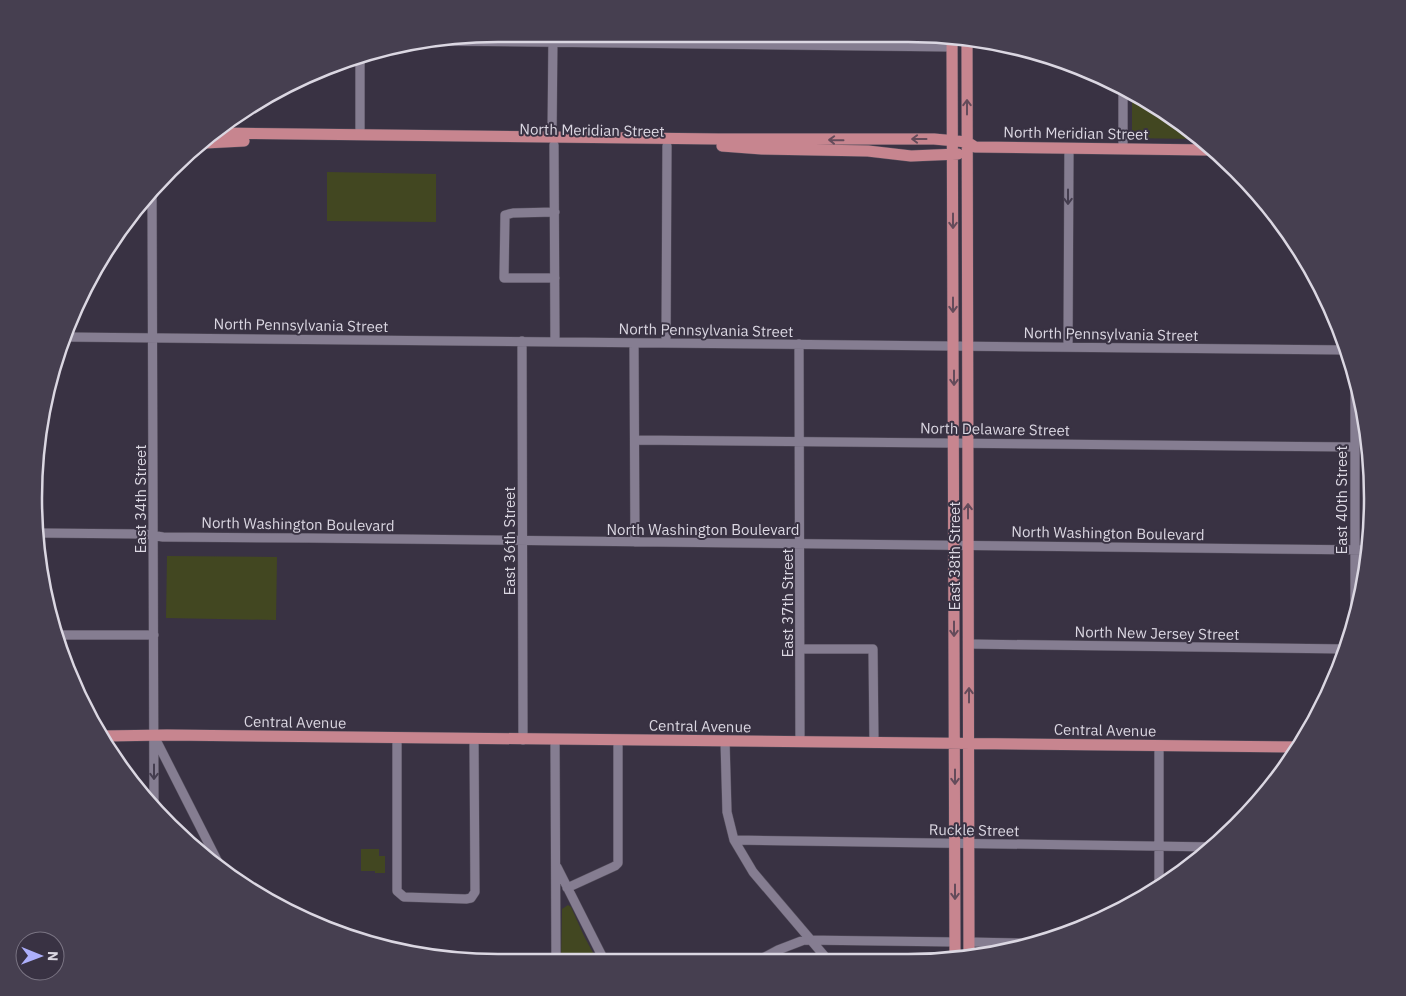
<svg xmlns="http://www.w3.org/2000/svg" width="1406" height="996" font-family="'IBM Plex Sans',sans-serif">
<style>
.green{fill:#424721}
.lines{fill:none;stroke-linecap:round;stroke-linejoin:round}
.minor-casing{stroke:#554f5d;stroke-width:10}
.major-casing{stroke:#554f5d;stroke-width:12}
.minor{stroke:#857d91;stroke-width:9}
.major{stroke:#c7858f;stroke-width:11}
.oneway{stroke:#644b5a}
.oneway2{stroke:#443d4f}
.labels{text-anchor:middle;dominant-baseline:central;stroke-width:4;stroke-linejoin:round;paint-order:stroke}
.street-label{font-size:15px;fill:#dbd7e2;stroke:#393243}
.rim{fill:none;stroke:#dbd7e2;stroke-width:2.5}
</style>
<rect width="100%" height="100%" fill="#393243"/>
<!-- green -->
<path class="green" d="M1132 93 1140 96 1192 139 1132 138Z
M327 172 436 174V222L327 221Z
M167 556 277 557 276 620 166 618Z
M361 849H379V856H385V873H375V871H361Z
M568 905 571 907 584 936 597 960 561 961 562 909Z"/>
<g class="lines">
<!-- minor casing -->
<g class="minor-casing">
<path id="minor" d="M440 41 952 47
M360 135V57
M552 137 553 34
M554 145 555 342
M1123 148V90
M152 189 154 809
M555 212 513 213 505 215 504 278H555
M65 337 1348 350
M522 341 523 740
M634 343 635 542
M666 343 667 146
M799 344 800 742
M1068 347 1069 148
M1355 379V621
M635 440 1355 447
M38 533 144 534 163 537 308 538 1368 550
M61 635H154
M969 644 1345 649
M800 649H873L874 743
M154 736 222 870
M397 739V891L404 897 466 899 471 898 475 892 474 739
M555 740 556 961
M725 741 727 812 734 840 753 872 827 959
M1159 746V884
M734 840 1215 847
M557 867 604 960
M567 888 615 866 618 863V740
M969 942 1019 943
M761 959 778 950 804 940 955 942"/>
</g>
<!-- major casing -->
<g class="major-casing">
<path id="major" d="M952 38 955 958
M967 40 969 958
M216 133 719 139H934L967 142 975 147 1206 150
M205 143 244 141
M722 146 762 149 868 151 911 156 958 154
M104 736 167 735 1297 747"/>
</g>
<!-- minor -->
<use href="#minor" class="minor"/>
<!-- major -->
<use href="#major" class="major"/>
</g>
<!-- one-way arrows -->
<defs><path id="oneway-shaft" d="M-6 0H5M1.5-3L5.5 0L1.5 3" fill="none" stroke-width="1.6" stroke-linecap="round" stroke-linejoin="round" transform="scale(1.25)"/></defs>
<g class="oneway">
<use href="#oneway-shaft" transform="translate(967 107) rotate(-90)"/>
<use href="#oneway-shaft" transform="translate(919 139) rotate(180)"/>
<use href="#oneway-shaft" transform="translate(836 140) rotate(-179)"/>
<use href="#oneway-shaft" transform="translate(953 221) rotate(90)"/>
<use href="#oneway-shaft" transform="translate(953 305) rotate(90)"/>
<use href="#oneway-shaft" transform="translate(954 378) rotate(90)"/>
<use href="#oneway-shaft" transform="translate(968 511) rotate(-90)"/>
<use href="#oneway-shaft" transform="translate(954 629) rotate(90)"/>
<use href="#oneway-shaft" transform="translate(969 695) rotate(-90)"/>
<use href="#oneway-shaft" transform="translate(955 777) rotate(90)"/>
<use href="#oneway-shaft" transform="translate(955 892) rotate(90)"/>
</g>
<g class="oneway2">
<use href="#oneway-shaft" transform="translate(1068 197) rotate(90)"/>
<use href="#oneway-shaft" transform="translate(154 772) rotate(90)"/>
</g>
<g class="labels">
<!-- street labels -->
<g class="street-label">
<text transform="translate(592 130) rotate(1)">North Meridian Street</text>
<text transform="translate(1076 133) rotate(1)">North Meridian Street</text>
<text transform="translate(301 325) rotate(1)">North Pennsylvania Street</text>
<text transform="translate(706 330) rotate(1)">North Pennsylvania Street</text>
<text transform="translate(1111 334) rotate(1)">North Pennsylvania Street</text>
<text transform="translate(995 429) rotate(1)">North Delaware Street</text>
<text transform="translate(140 499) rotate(-90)">East 34th Street</text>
<text transform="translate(1341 500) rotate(-90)">East 40th Street</text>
<text transform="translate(298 524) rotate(1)">North Washington Boulevard</text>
<text x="703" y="529">North Washington Boulevard</text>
<text transform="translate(1108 533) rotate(1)">North Washington Boulevard</text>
<text transform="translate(509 541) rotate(-90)">East 36th Street</text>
<text transform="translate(954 556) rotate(-90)">East 38th Street</text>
<text transform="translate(787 603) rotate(-90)">East 37th Street</text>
<text transform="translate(1157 633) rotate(1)">North New Jersey Street</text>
<text transform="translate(295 722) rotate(1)">Central Avenue</text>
<text transform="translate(700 726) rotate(1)">Central Avenue</text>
<text transform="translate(1105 730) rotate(1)">Central Avenue</text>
<text transform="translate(974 830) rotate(1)">Ruckle Street</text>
</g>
</g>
<!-- crop -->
<path d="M0 0H1406V996H0ZM498 42H908A456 456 0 0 1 1364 498V498A456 456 0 0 1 908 954H498A456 456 0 0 1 42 498V498A456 456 0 0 1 498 42Z" fill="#463f50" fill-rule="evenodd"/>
<path class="rim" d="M498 42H908A456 456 0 0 1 1364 498V498A456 456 0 0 1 908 954H498A456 456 0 0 1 42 498V498A456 456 0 0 1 498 42Z"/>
<!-- north arrow -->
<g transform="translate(40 956) rotate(91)"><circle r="24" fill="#393243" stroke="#7a7483"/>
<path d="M0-4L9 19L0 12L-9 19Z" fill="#adaffb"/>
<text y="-8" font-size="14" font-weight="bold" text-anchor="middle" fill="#dbd7e2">N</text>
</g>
</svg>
